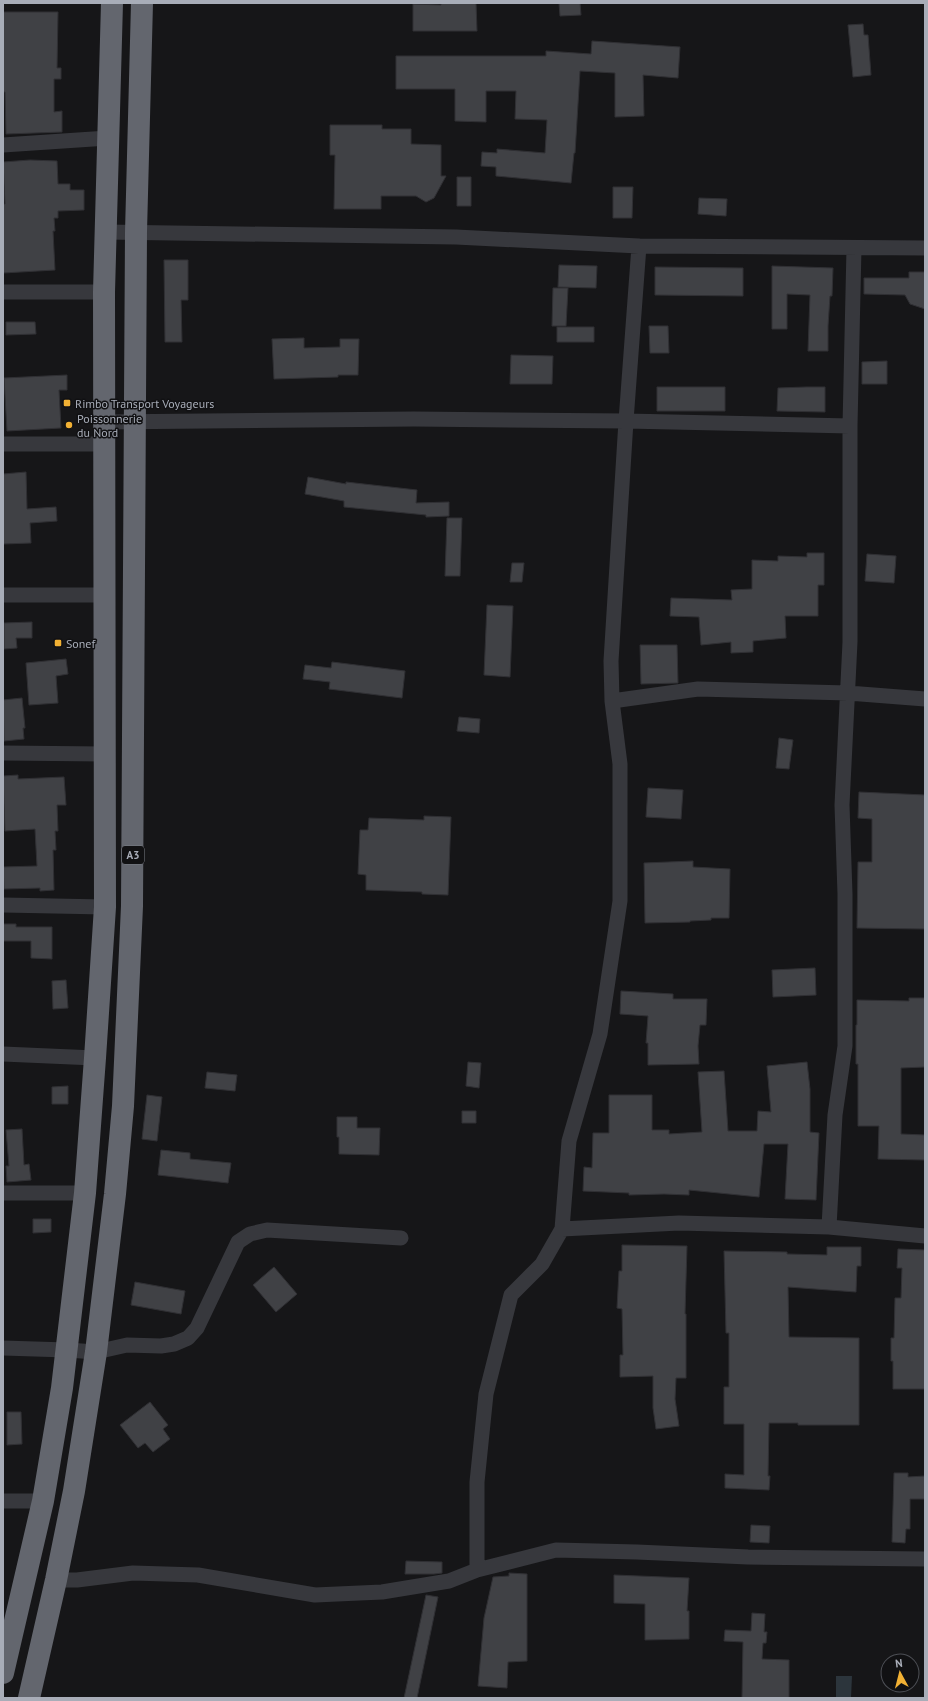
<svg xmlns="http://www.w3.org/2000/svg" width="928" height="1701" font-family="'PT Sans',sans-serif">
<style>
.water{fill:#2c353c}
.building{fill:#404145;stroke:#303034}
.lines{fill:none;stroke-linecap:round;stroke-linejoin:round}
.street{stroke:#37383d;stroke-width:15}
.highway{stroke:#63666e;stroke-width:22}
.poi-dot{fill:#f2b134;stroke:#111113;stroke-width:1.5}
.labels{text-anchor:middle;dominant-baseline:central;stroke-width:3;stroke-linejoin:round;paint-order:stroke}
.shield{fill:#111113;stroke:#7b7e86;stroke-width:1}
.shield-label{font-size:11px;font-weight:bold;fill:#a8adb8}
.poi-label{font-size:12px;fill:#a8adb8;stroke:#111113;text-anchor:start}
</style>
<rect width="100%" height="100%" fill="#161618"/>
<!-- water -->
<path class="water" d="M836 1676H852L851 1698H836Z"/>
<!-- building -->
<path class="building" d="M441 3H476L477 31H413V4L441 5Z
M559 3H580L581 15 560 16Z
M3 12H58L57 68H61V79H54V112L62 111V132L6 134 5 92H3Z
M863 24 864 35H868L871 75 853 77 848 25Z
M592 41 680 47 678 78 643 75 644 116 615 117V73L580 71 575 153H574L571 183 496 176V167L481 166 482 152 497 153V149L545 153 547 120 515 119 516 91H486V122L455 121V89H396V56H546V51L591 54Z
M330 125H382V129H411V144L441 145V176H446L434 198 426 202 416 196H381V209H334L335 155H330Z
M30 160 57 161 58 184H70V190H84V210L58 211V218H54L55 231H53L55 270 3 273V204H5L3 162Z
M457 177H471V206H457Z
M613 187H633L632 218H613Z
M699 198 727 199 726 216 698 214Z
M164 260H188V300H181L182 342H165Z
M559 265 597 266 596 288 558 287Z
M772 266 833 268 832 296H830L828 326V351H808L810 295 787 294V329H772Z
M655 267 743 268V296L655 295Z
M909 272H925V309L910 304 905 295 864 294V278H909Z
M553 288H568L566 326H552Z
M6 322H35L36 334 6 335Z
M649 326H668L669 353H650Z
M557 327H594V342H557Z
M304 338V348L340 347V339H359L358 375H338V377L274 379 272 339Z
M511 355 553 356 552 384H510Z
M887 361V384H862V362Z
M67 375V390H59L61 428 7 431 4 378Z
M657 387H725V411H657Z
M806 387H825V412L777 411 778 388Z
M26 472 27 509 56 507 57 521 30 523 31 543 3 544V474Z
M308 477 346 484V482L417 490 416 503 449 502V516L426 517V515L344 507V501L305 494Z
M447 518H462L460 576H445Z
M807 553H824V585H818V616H785L786 638 753 641V652L731 653V642L701 645 699 617 670 616 671 598 732 600 731 590 752 589V560L778 561V556L807 557Z
M867 554 896 556 894 583 865 581Z
M512 563H524L522 582H510Z
M487 605 513 606 510 677 484 675Z
M32 622V638H16L17 648 4 649V623Z
M640 645H677L678 683 641 684Z
M66 659 68 674 56 676 58 703 29 705 26 663Z
M332 662 405 671 402 698 329 689 330 682 303 679 305 665 331 668Z
M22 698 25 728H23L24 739 4 741 3 700Z
M459 717 480 719 479 733 457 731Z
M779 738 793 740 789 769 776 768Z
M18 775V779L64 777 66 805H57L58 831H55L56 850H53L54 890 40 891V888L4 889 3 867 37 866 35 829 5 831 3 776Z
M648 788 683 790 681 819 646 817Z
M859 792 925 795V929L857 928 858 862H872V819L858 818Z
M424 816 451 817 448 895 422 894V892L366 890V875L358 874 360 830H368L369 818 424 820Z
M693 861V867L730 869 729 918H711V920L690 921V922L645 923 644 863Z
M3 924H16V927H52V959L31 958V941H3Z
M815 968 816 995 773 997 772 970Z
M66 980 68 1008 53 1009 52 981Z
M621 991 673 994V999H707L706 1025H700L698 1046 699 1064 648 1065V1043H646L648 1016 620 1014Z
M909 998H925V1067L901 1068V1134L925 1135V1160L878 1159 879 1126H858V1064H856V1025H857V1000L909 1001Z
M468 1062 481 1063 479 1088 466 1086Z
M807 1062 810 1089V1132L819 1133 816 1200 785 1199 788 1144H764L759 1197 689 1190V1195L664 1194 629 1195V1193L583 1191 584 1167 592 1168 593 1133H609V1095H652V1130H669V1134L702 1132 698 1072 724 1071 728 1131H757L758 1111 771 1112 767 1066Z
M207 1072 237 1075 235 1091 205 1088Z
M68 1086V1104H52V1087Z
M147 1095 162 1097 157 1141 142 1139Z
M462 1111H476V1123H462Z
M337 1117H357V1128H380L379 1155 339 1154V1137H337Z
M22 1129 24 1165 29 1164 31 1180 7 1182 6 1166H9L6 1130Z
M161 1150 190 1153V1159L231 1163 228 1183 158 1175Z
M33 1219H51V1232L33 1233Z
M622 1245 687 1246 685 1314H686V1378H676L675 1399 679 1426 656 1429 653 1408V1376L620 1377V1355H623L622 1309 617 1308 619 1271H622Z
M827 1247H861V1266H857L856 1292 788 1287 789 1337 859 1338V1425H798V1423H769L768 1476H770L769 1490 725 1488V1474L744 1475V1424H724V1387H729V1333H726L724 1251 787 1252V1254L827 1255Z
M898 1249 925 1250V1389H893V1361H891V1338H894L895 1298H901L902 1268H897Z
M274 1267 297 1294 276 1312 253 1285Z
M135 1282 185 1291 181 1314 131 1305Z
M150 1402 168 1425 163 1429 170 1439 153 1452 145 1443 138 1448 120 1425Z
M7 1412H21L22 1444 7 1445Z
M894 1473H908V1477L925 1476V1499H910V1529H906L905 1543 892 1542Z
M751 1525 770 1526 769 1543 750 1542Z
M406 1561 442 1562V1573L434 1574H405Z
M509 1573 527 1574V1661L508 1662 507 1688 478 1686 484 1618 493 1577 509 1576Z
M614 1575 689 1578 687 1611H689V1639L645 1640V1604L614 1603Z
M426 1595 438 1597 417 1698H404Z
M752 1613 765 1614 764 1632H767L766 1643H763L762 1659 789 1660V1698H742L743 1642 724 1641 725 1630 751 1631Z"/>
<g class="lines">
<!-- street -->
<path class="street" d="M3 145 108 138
M105 232 456 237 639 246 925 248
M3 292H104
M103 422 414 419 626 421 850 426
M3 444H104
M3 595H104
M612 701 698 689 848 693 925 699
M3 753 104 754
M3 905 105 907
M3 1054 95 1058
M3 1193H85
M829 1227 835 1115 845 1046V894L842 805 850 642V426L854 248
M562 1229 679 1223 829 1227 925 1236
M3 1348 67 1350 96 1352 127 1345 161 1346 174 1344 188 1338 197 1328 238 1242 250 1234 267 1230 401 1238
M3 1501H43
M477 1570V1482L486 1394 511 1295 542 1264 562 1229 569 1141 600 1034 620 901V764L612 701 611 661 626 421 639 246
M56 1580H77L133 1573 198 1575 315 1595 382 1592 449 1581 477 1570 556 1550 637 1552 748 1557 925 1559"/>
<!-- highway -->
<path class="highway" d="M3 1673 43 1501 62 1388 85 1193 95 1058 105 907 104 292 112 3
M29 1698 56 1580 74 1491 96 1352 115 1194 123 1106 132 906 136 232 142 3"/>
</g>
<!-- markers -->
<g class="poi-dot">
<rect x="63" y="399" width="8" height="8" rx="2"/>
<circle cx="69" cy="425" r="4"/>
<rect x="54" y="639" width="8" height="8" rx="2"/>
</g>
<g class="labels">
<!-- shield labels -->
<rect class="shield" x="122" y="846" width="22" height="18" rx="3"/>
<g class="shield-label">
<text x="133" y="855">A3</text>
</g>
<!-- poi labels -->
<g class="poi-label">
<text x="75" y="403">Rimbo Transport Voyageurs</text>
<text x="77" y="418">Poissonnerie<tspan x="77" dy="14">du Nord</tspan></text>
<text x="66" y="643">Sonef</text>
</g>
</g>
<!-- border -->
<rect width="928" height="1701" fill="none" stroke="#a8adb8" stroke-width="8"/>
<!-- north arrow -->
<g transform="translate(900 1673) rotate(353)"><circle r="19" fill="#111113" stroke="#4d4f55"/>
<path d="M0-3L7 15L0 10L-7 15Z" fill="#f2b134"/>
<text y="-6" font-size="11" font-weight="bold" text-anchor="middle" fill="#a8adb8">N</text>
</g>
</svg>
